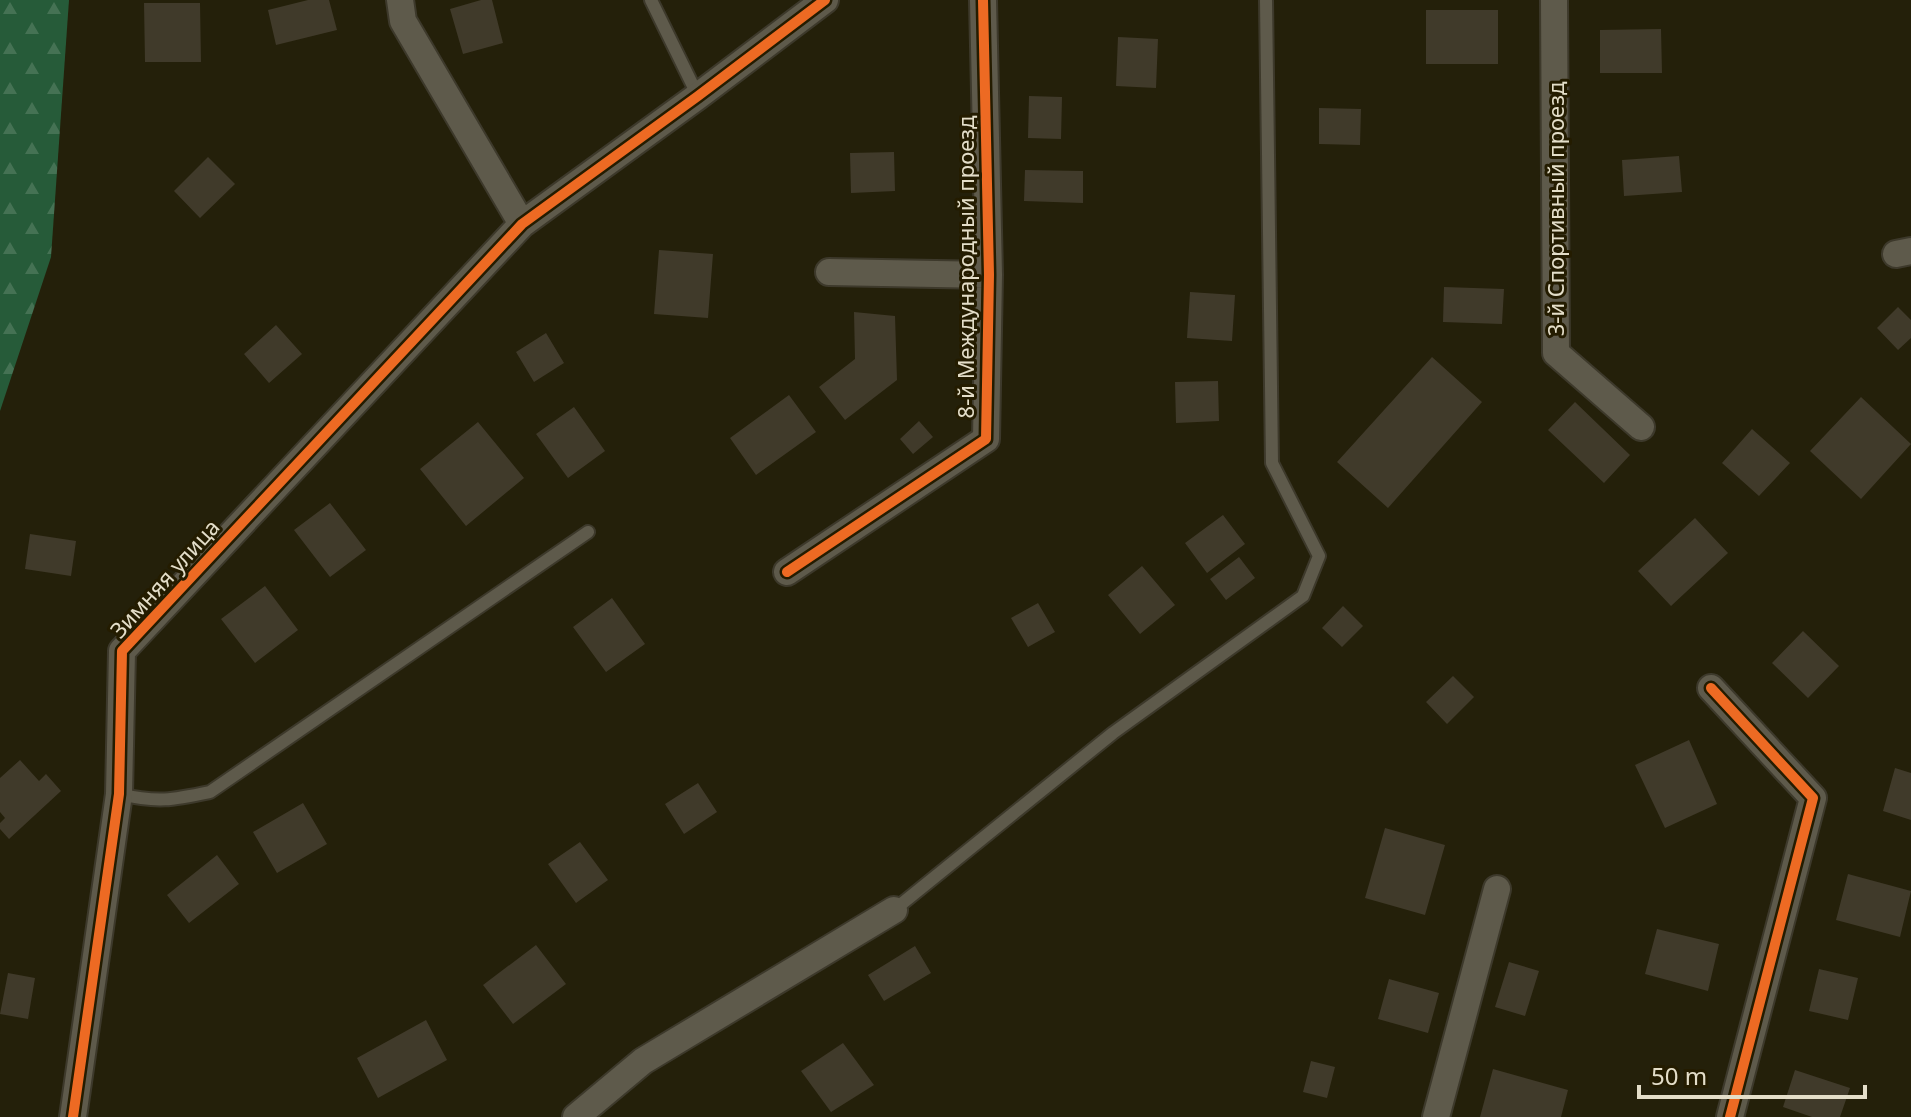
<svg xmlns="http://www.w3.org/2000/svg" width="1911" height="1117" font-family="'Noto Sans',sans-serif">
<style>
.forest{fill:url(#forest-firs)}
.building{fill:#403a2a}
.lines{fill:none;stroke-linecap:round;stroke-linejoin:round}
.service-casing{stroke:#3d392b;stroke-width:16}
.minor-casing{stroke:#3d392b;stroke-width:30}
.service{stroke:#5e5a4b;stroke-width:12}
.minor{stroke:#5e5a4b;stroke-width:26}
.cycleway-casing{stroke:#241c00;stroke-width:15}
.cycleway{stroke:#ed6a23;stroke-width:10}
.labels{text-anchor:middle;dominant-baseline:central;stroke-width:6;stroke-linejoin:round;paint-order:stroke}
.street-label{font-size:22px;fill:#e4dec9;stroke:#241c00}
</style>
<defs>
<pattern id="forest-firs" width="22" height="20" patternUnits="userSpaceOnUse" patternTransform="scale(2)"><rect width="22" height="20" fill="#265b39"/><path d="M5 1l3.5 6h-7zM16 11l3.5 6h-7z" fill="#457254"/></pattern>
</defs>
<rect width="100%" height="100%" fill="#24200a"/>
<!-- forest -->
<path class="forest" d="M0 0H69L51 257 0 411Z"/>
<!-- building -->
<path class="building" d="M308 0H329L337 30 276 45 268 10Z
M481 0H492L503 43 463 54 450 9Z
M144 3H200L201 62H145Z
M1426 10H1498V64H1426Z
M1661 29 1662 73H1600V30Z
M1118 37 1158 39 1156 88 1116 86Z
M1029 96 1062 97 1061 139 1028 138Z
M1319 108 1361 109 1360 145 1319 144Z
M894 152 895 191 851 193 850 153Z
M1679 156 1682 192 1624 196 1622 160Z
M208 157 235 184 200 218 174 191Z
M1025 170 1083 171V203L1024 201Z
M659 250 713 254 708 318 654 314Z
M1444 287 1504 289 1502 324 1443 322Z
M1190 292 1235 295 1232 341 1187 338Z
M1898 307 1911 320V338L1898 350 1877 328Z
M854 312 895 316 897 380 845 420 819 387 855 359Z
M276 325 302 354 269 383 244 354Z
M546 333 564 363 534 382 516 352Z
M1432 357 1482 402 1388 508 1337 462Z
M1218 381 1219 421 1176 423 1175 382Z
M789 395 816 432 756 475 730 438Z
M1861 397 1911 444 1861 499 1810 451Z
M1575 402 1630 455 1604 483 1548 430Z
M574 407 605 451 568 478 536 434Z
M919 421 933 437 913 454 900 439Z
M478 422 524 478 466 526 420 469Z
M1752 429 1790 463 1759 496 1722 463Z
M330 503 366 550 330 577 294 530Z
M1223 515 1245 544 1207 573 1185 543Z
M1695 518 1728 553 1671 606 1638 571Z
M30 534 76 541 71 576 25 569Z
M1239 557 1255 578 1226 600 1210 579Z
M1142 566 1175 605 1140 634 1108 595Z
M265 586 298 630 255 663 221 619Z
M612 598 645 644 606 672 573 627Z
M1038 603 1055 632 1028 647 1011 618Z
M1343 606 1363 626 1342 647 1322 628Z
M1803 631 1839 666 1808 698 1772 663Z
M1453 676 1474 697 1447 724 1426 702Z
M1689 740 1717 804 1665 828 1635 765Z
M20 760 39 781 46 774 61 791 9 839 0 829V823L5 818 0 812V778Z
M1895 768 1911 773V820L1883 811Z
M698 783 717 812 684 834 665 804Z
M303 803 327 844 277 873 253 832Z
M1385 828 1445 845 1425 915 1365 898Z
M580 842 608 880 576 903 548 864Z
M217 855 239 884 189 923 167 895Z
M1848 874 1911 891 1900 937 1836 920Z
M1657 929 1719 944 1708 991 1645 974Z
M536 945 566 984 513 1024 483 985Z
M915 946 931 973 884 1001 868 975Z
M1509 962 1539 971 1525 1016 1495 1007Z
M1819 969 1858 978 1848 1020 1809 1011Z
M8 973 35 978 28 1019 0 1014Z
M1389 979 1439 993 1428 1033 1378 1019Z
M426 1020 447 1060 378 1098 357 1058Z
M843 1043 874 1085 831 1112 801 1071Z
M1311 1061 1335 1067 1327 1098 1303 1092Z
M1493 1069 1568 1090 1561 1117H1480Z
M1795 1070 1850 1088 1840 1117H1812L1783 1107Z"/>
<g class="lines">
<!-- service casing -->
<g class="service-casing">
<path id="service" d="M651 0 698 96
M119 794C158 803 172 800 210 792L588 532
M894 910 1113 733 1303 596 1319 556 1272 463 1266 0"/>
</g>
<!-- minor casing -->
<g class="minor-casing">
<path id="minor" d="M400 0 403 21 522 224
M1554 0 1556 353 1641 427
M1896 254 1911 251
M829 272 989 275
M787 572 986 439 989 275 983 0
M1711 688 1813 798 1730 1117
M73 1117 119 794 122 651 522 224 698 96 825 0
M576 1117 643 1061 894 910
M1436 1117 1497 889"/>
</g>
<!-- service -->
<use href="#service" class="service"/>
<!-- minor -->
<use href="#minor" class="minor"/>
<!-- cycleway casing -->
<g class="cycleway-casing">
<path id="cycleway" d="M787 572 986 439 989 275 983 0
M1711 688 1813 798 1730 1117
M73 1117 119 794 122 651 522 224 698 96 825 0"/>
</g>
<!-- cycleway -->
<use href="#cycleway" class="cycleway"/>
</g>
<g class="labels">
<!-- street labels -->
<g class="street-label">
<text transform="translate(1555 209) rotate(-90)">3-й Спортивный проезд</text>
<text transform="translate(965 267) rotate(-90)">8-й Международный проезд</text>
<text transform="translate(164 578) rotate(-48)">Зимняя улица</text>
</g>
</g>
<!-- scale -->
<path d="M1639 1085v12h226v-12" fill="none" stroke="#e4dec9" stroke-width="4"/>
<text x="1651" y="1085" font-size="24" fill="#e4dec9" stroke="#241c00" stroke-width="6" paint-order="stroke">50 m</text>
</svg>
